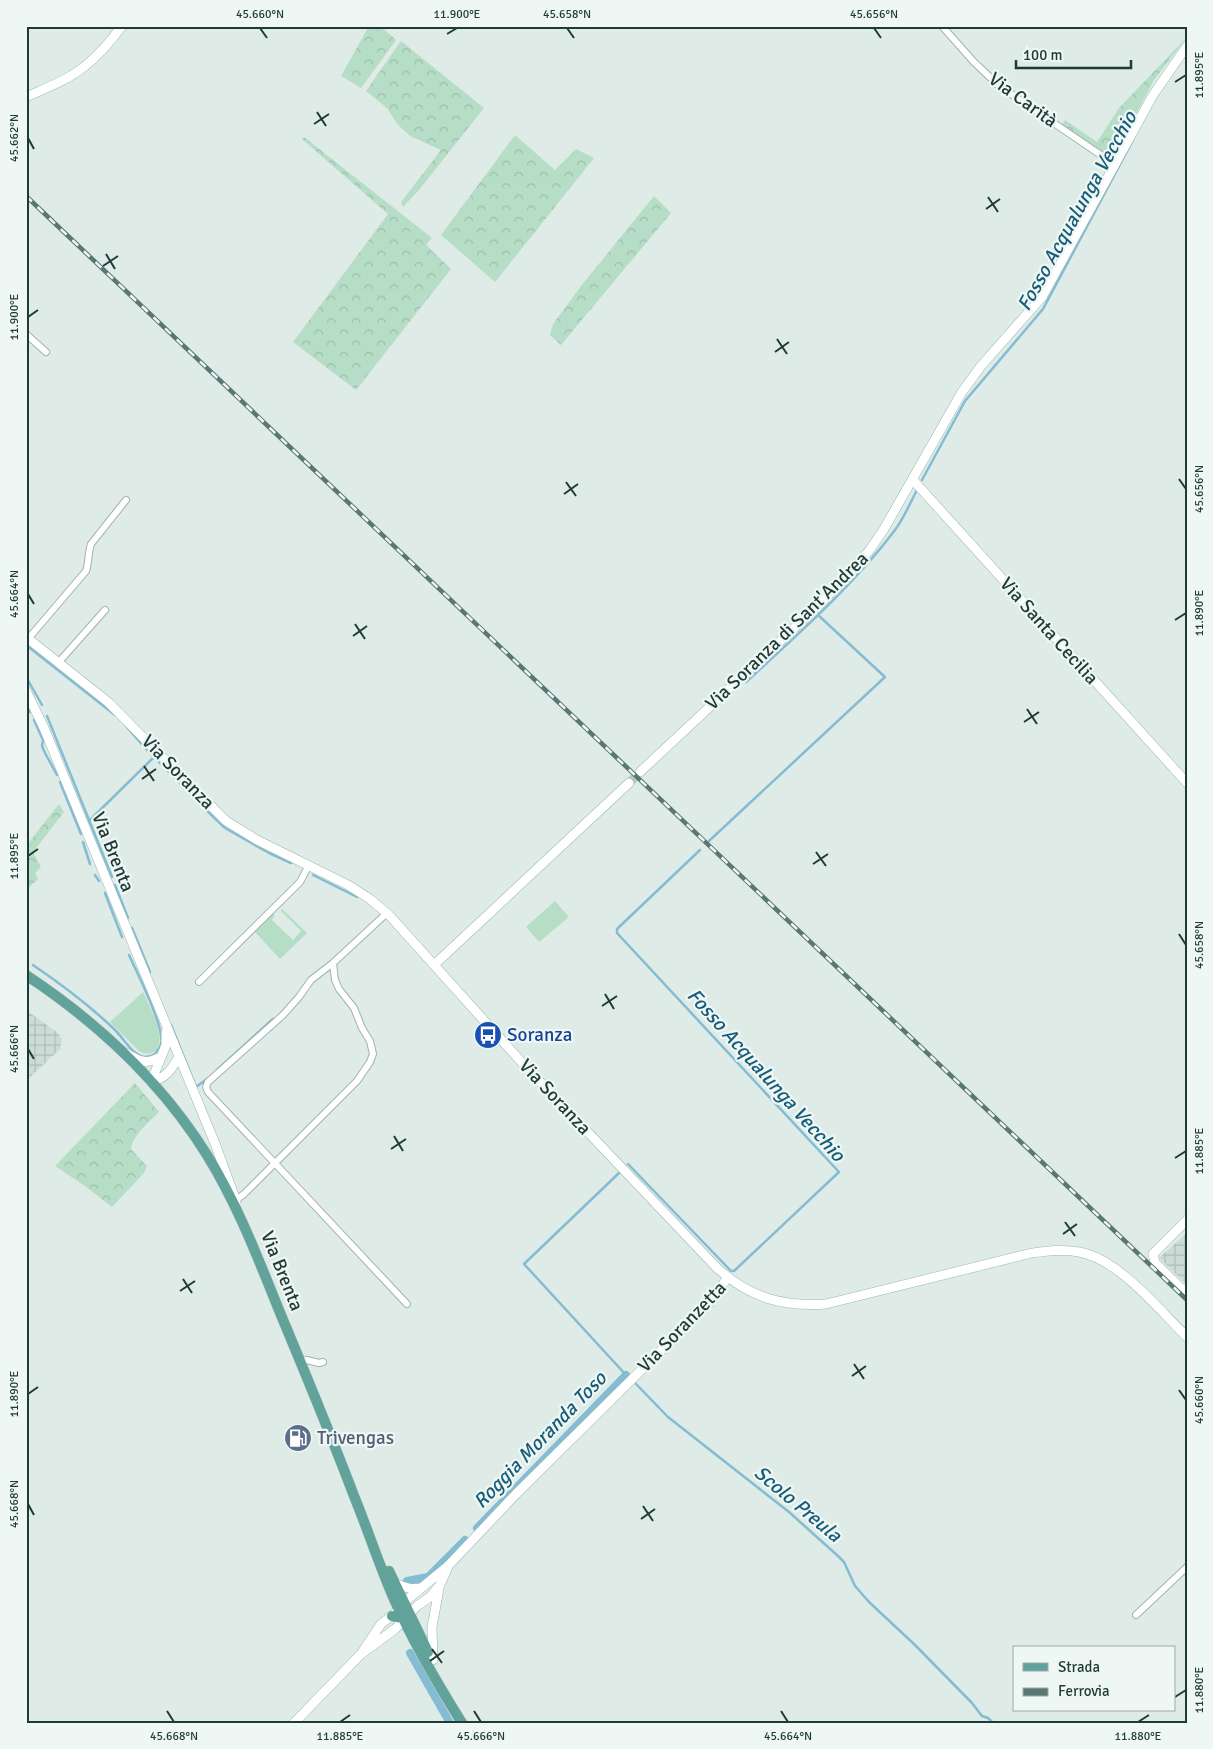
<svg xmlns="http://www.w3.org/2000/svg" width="1213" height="1749" font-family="Signika,sans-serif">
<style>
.industrial{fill:url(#industrial-grid)}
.green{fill:#b6ddc6}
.forest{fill:url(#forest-crowns)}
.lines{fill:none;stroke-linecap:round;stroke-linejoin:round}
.stream{stroke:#83bcd3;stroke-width:2.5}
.canal{stroke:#83bcd3;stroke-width:8}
.secondary-tunnel{stroke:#b8c8c4;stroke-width:9;stroke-dasharray:9 4.5;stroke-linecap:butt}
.street-casing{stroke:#a1b3af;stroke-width:8}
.secondary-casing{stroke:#9db7b1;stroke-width:10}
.primary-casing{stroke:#c0c8c7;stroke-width:11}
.street{stroke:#fff;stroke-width:6}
.secondary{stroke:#fff;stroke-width:9}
.primary{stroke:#61a29a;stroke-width:10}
.rail-casing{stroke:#597773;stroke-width:4.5}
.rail{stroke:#eff7f4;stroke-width:2.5;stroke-dasharray:8;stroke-linecap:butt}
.ticks{fill:none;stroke:#1f3b37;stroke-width:2}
.labels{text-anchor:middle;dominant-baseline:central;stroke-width:4.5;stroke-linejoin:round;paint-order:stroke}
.street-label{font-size:19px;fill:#1f3b37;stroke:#eff7f4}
.transit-label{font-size:19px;fill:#164399;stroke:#eff7f4;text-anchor:start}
.service-label{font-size:19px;fill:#4e5e75;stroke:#eff7f4;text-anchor:start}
.water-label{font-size:20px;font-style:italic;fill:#175c79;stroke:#eff7f4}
.neatline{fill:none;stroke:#1f3b37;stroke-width:2}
.ticks-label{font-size:12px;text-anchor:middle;fill:#1f3b37}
</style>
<defs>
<pattern id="industrial-grid" width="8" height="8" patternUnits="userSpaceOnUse" patternTransform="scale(1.25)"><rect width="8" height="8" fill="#cddbd6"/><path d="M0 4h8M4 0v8" fill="none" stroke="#b0bdb8"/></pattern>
<pattern id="forest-crowns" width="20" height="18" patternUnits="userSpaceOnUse" patternTransform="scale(1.25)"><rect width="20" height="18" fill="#b6ddc6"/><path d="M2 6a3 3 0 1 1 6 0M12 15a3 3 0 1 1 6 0" fill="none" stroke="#9cbfab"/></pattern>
</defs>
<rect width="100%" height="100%" fill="#deebe7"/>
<!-- industrial -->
<path class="industrial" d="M26 1010 58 1033 62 1040 60 1049 26 1081Z
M1187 1233V1285L1159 1258Z"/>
<!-- green -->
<path class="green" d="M555 901 569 917 539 942 526 927Z
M282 909 307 933 280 959 255 932 273 914 275 915 272 920 293 940 301 931 281 911Z
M143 992C149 1005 169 1041 154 1052 149 1055 144 1054 139 1051L110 1022Z"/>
<!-- forest -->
<path class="forest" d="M369 26H380L396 40 361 88 341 76Z
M1187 37 1154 80 1114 156 1105 154 1061 125 1065 120 1097 142 1119 108Z
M401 41 484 108 419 190 403 207 401 202 441 150 410 136 398 125 387 108 366 91Z
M515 135 555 170 576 149 594 158 495 282 441 235Z
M304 137 432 238 426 245 451 269 356 390 293 342 388 214 302 139Z
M654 196 671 213 561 345 550 335 553 324 581 286Z
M59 804 64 812 33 852 41 867 35 873 38 879 26 890V846Z
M135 1083 159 1112C149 1122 133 1135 131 1149L147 1166 144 1173 112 1207 85 1186 55 1166Z"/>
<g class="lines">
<!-- stream -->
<path class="stream" d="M922 480 965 401 1043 309 1133 140
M26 645 115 715
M26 677 42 705
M746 682C798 634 852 587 895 530 904 518 910 503 917 490
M26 705 30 712
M47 716 112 877
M34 720 43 740 42 746 45 753 57 775
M126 726 145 748 194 797
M60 782 81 834
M200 804 225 828 269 853 291 863
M89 821 154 757
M709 841 885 677 818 615
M83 842 90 864
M95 875 99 881
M313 875 357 897
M115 885 128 918
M105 893 122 937
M132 928 150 972
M26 961 27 962
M33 965C61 984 89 1005 114 1029 123 1037 132 1055 144 1057 148 1057 152 1056 155 1054 157 1051 160 1048 161 1044 165 1027 137 973 129 955
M171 1025 196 1087 207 1079
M217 1070 273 1019
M628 1164 731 1271H734L839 1172 617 933V929L700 850
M619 1173 524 1264 626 1375
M636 1384 668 1417 789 1512 838 1556 844 1562 855 1586 869 1602 915 1645 972 1703 982 1716 988 1718 993 1723"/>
<!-- canal -->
<path class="canal" d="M477 1528 626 1375
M407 1581 428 1577 465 1540
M410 1653 450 1723"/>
<!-- secondary-tunnel -->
<path class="secondary-tunnel" d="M629 783 640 772"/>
<!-- street casing -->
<g class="street-casing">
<path id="street" d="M942 26 973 61 998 85 1114 164
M26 334 46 352
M28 639 86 571C89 562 88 553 91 544L126 500
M58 663 105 610
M333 963 311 980 299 997 283 1015 208 1082 206 1087 208 1092 407 1304
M199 982 300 882 309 865
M236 1200 244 1194 357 1081 370 1062 373 1054 370 1041 362 1028 354 1008 339 989 335 980 333 963 387 913
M300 1362 307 1360 319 1363 323 1362
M1136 1615 1187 1567"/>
</g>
<!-- secondary casing -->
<g class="secondary-casing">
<path id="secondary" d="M26 97C46 88 68 80 85 66 99 55 111 41 122 26
M913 480 1187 783
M26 637 108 702 226 821 257 840 348 885 370 899 389 915 525 1066 717 1268C750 1298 783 1307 826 1304L1032 1253C1048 1251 1063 1249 1079 1252 1119 1259 1158 1309 1187 1337
M26 691 44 728 216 1146 236 1201
M640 772 822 602 869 551 884 529 962 392 981 366 1042 297 1153 95 1187 46
M434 965 629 783
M126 1053C140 1062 147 1065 162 1056
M151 1082 166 1045V1032
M151 1082C166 1078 171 1070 179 1057
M1187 1220 1153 1254 1155 1263 1187 1294
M395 1583C404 1587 411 1590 421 1588
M361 1654 381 1624 399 1610 408 1599 448 1566 516 1494 712 1300 728 1277
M433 1660 432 1627 439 1589
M294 1723 361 1654 395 1629 417 1606 430 1597 440 1585 447 1569"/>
</g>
<!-- primary casing -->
<g class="primary-casing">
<path id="primary" d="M26 975C97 1022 162 1083 207 1155 238 1205 259 1261 281 1315 306 1375 331 1435 354 1496 368 1530 379 1565 394 1599 413 1642 437 1683 462 1723
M389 1571 428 1652
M392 1616 408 1619"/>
</g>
<!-- street -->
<use href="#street" class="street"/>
<!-- secondary -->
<use href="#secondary" class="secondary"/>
<!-- primary -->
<use href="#primary" class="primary"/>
<!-- rail casing -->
<g class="rail-casing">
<path id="rail" d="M26 196 1187 1300"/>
</g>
<!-- rail -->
<use href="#rail" class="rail"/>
</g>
<!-- ticks -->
<path class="ticks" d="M260 28 267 38M567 28 574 38M874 28 881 38M447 34 457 28M1175 82 1186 75M317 112 326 126M314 124 329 114M28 138 34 149M988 197 998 212M986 209 1000 199M106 254 115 269M103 266 118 256M28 317 38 310M777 339 787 354M775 352 789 342M1179 479 1186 489M566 482 576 496M564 494 578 484M28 594 34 604M1175 620 1186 613M355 624 365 639M353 636 367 626M1027 709 1037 724M1024 722 1039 712M144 766 154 781M142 779 156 769M816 852 826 866M28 856 38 849M813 864 828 854M1179 934 1186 945M605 994 614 1009M602 1006 617 996M28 1049 34 1059M394 1136 403 1151M391 1149 406 1139M1175 1158 1186 1151M1065 1222 1075 1236M1063 1234 1077 1224M183 1279 192 1293M180 1291 195 1281M854 1364 864 1379M852 1376 866 1366M1179 1390 1186 1400M28 1394 38 1387M28 1504 34 1515M643 1506 653 1521M641 1519 655 1509M432 1649 442 1663M430 1661 444 1651M1175 1697 1186 1690M167 1711 174 1722M474 1711 481 1722M781 1711 788 1722M340 1722 350 1715M1138 1722 1149 1715"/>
<!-- icons -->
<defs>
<g id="bus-disc" transform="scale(1.4375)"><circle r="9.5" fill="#1a4fb4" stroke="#eff7f4"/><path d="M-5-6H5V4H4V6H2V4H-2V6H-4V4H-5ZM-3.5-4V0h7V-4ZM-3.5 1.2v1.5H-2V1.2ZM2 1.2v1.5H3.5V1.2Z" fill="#fff"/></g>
<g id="fuel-disc" transform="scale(1.4375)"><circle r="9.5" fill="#5c6f8a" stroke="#eff7f4"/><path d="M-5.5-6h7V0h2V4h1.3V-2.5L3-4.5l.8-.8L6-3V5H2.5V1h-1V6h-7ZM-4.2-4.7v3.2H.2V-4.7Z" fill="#fff"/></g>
</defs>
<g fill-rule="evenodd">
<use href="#bus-disc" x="488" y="1035"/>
<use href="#fuel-disc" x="298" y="1438"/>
</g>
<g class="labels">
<!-- street labels -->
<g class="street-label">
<text transform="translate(1023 100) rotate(36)">Via Carità</text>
<text transform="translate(787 631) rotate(-44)">Via Soranza di Sant'Andrea</text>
<text transform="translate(1049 631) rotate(48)">Via Santa Cecilia</text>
<text transform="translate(178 772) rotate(46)">Via Soranza</text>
<text transform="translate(113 852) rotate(68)">Via Brenta</text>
<text transform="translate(555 1097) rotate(47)">Via Soranza</text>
<text transform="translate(282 1271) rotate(68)">Via Brenta</text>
<text transform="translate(682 1327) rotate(-46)">Via Soranzetta</text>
</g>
<!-- transit labels -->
<g class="transit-label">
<text x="507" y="1035">Soranza</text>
</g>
<!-- service labels -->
<g class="service-label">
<text x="317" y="1438">Trivengas</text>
</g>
<!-- water labels -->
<g class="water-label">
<text transform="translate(1077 211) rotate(-61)">Fosso Acqualunga Vecchio</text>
<text transform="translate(766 1075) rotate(48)">Fosso Acqualunga Vecchio</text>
<text transform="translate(540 1440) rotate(-46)">Roggia Moranda Toso</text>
<text transform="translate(798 1504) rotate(40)">Scolo Preula</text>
</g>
</g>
<!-- border -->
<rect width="1213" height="1749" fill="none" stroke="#eff7f4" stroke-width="55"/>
<!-- legend -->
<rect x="1013" y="1646" width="162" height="65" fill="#eff7f4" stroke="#9caca8"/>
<rect x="1023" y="1663" width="25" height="8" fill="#61a29a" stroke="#9caca8"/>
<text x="1058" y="1672" font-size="15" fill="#1f3b37">Strada</text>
<rect x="1023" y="1688" width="25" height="8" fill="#597773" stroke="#9caca8"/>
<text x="1058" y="1696" font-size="15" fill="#1f3b37">Ferrovia</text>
<!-- scale -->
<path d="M1016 60v8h115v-8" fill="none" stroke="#1f3b37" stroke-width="2.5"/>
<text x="1023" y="60" font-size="15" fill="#1f3b37" stroke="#eff7f4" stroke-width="4" paint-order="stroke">100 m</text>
<rect x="28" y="28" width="1158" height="1694" class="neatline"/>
<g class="ticks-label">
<text x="260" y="18">45.660°N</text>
<text x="457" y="18">11.900°E</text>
<text x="567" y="18">45.658°N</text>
<text x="874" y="18">45.656°N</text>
<text transform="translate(1199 75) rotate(-90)" y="4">11.895°E</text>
<text transform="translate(14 138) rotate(-90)" y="4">45.662°N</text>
<text transform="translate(14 317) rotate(-90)" y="4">11.900°E</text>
<text transform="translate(1199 489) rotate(-90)" y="4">45.656°N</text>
<text transform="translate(14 594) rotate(-90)" y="4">45.664°N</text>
<text transform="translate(1199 613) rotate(-90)" y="4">11.890°E</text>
<text transform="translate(14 856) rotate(-90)" y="4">11.895°E</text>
<text transform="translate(1199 945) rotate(-90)" y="4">45.658°N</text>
<text transform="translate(14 1049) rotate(-90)" y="4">45.666°N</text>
<text transform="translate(1199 1151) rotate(-90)" y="4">11.885°E</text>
<text transform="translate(14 1394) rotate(-90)" y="4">11.890°E</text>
<text transform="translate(1199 1400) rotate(-90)" y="4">45.660°N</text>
<text transform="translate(14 1504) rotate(-90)" y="4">45.668°N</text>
<text transform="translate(1199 1690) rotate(-90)" y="4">11.880°E</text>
<text x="174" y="1740">45.668°N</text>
<text x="340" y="1740">11.885°E</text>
<text x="481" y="1740">45.666°N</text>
<text x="788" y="1740">45.664°N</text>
<text x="1138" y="1740">11.880°E</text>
</g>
</svg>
